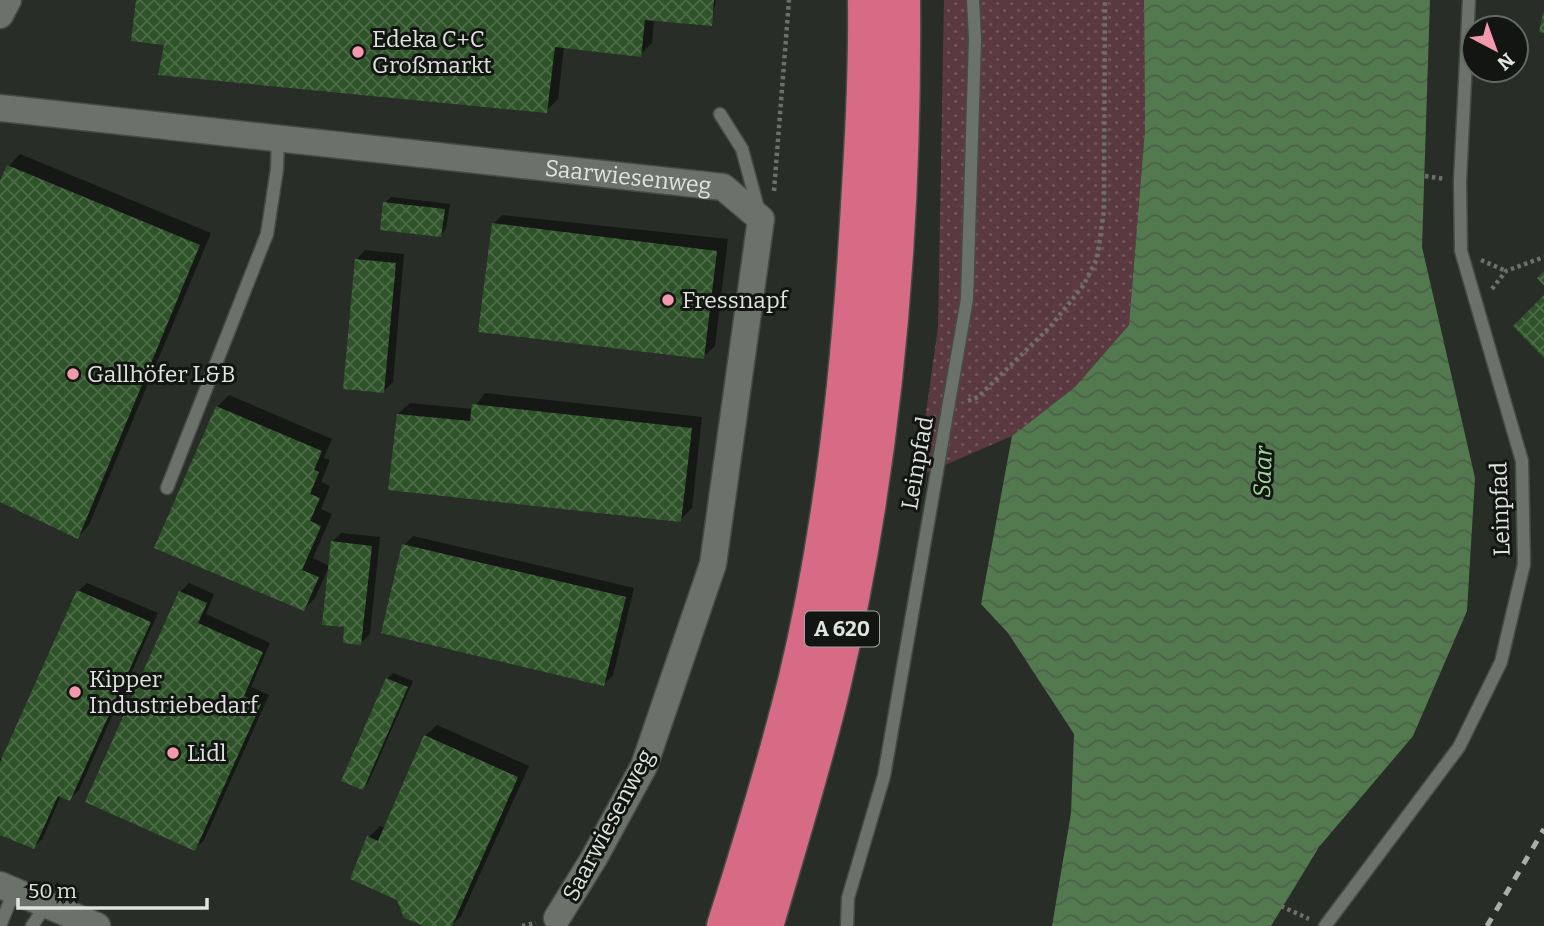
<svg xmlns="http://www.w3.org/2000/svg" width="1544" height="926" font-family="Bitter,serif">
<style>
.grass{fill:url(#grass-dots)}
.water{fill:url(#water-waves)}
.shadow{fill:#0007}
.building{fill:url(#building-cross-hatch)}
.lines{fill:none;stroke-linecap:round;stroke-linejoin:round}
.service-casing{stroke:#464c45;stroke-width:15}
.minor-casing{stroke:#464c45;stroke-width:29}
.motorway-casing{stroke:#464c45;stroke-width:41}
.path{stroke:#6b706a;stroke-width:4.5;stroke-dasharray:3.5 3.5;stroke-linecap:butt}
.service{stroke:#6b726a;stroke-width:12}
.minor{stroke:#6b726a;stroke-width:26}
.motorway{stroke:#d76a84;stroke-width:38}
.rail{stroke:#aaaea9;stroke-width:5;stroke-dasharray:9 9;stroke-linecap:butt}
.poi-dot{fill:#f29aac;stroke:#121512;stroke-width:2.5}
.labels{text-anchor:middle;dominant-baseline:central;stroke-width:6;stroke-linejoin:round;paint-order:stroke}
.shield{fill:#121512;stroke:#a2a6a2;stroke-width:2}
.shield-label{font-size:21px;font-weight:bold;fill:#e0e4df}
.poi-label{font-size:23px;fill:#e0e4df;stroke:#121512;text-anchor:start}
.street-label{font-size:23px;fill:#e0e4df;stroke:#121512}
.water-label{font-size:24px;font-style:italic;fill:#9dd894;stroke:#121512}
</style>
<defs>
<pattern id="grass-dots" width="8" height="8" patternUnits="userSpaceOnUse" patternTransform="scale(1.75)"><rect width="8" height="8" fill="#5b3940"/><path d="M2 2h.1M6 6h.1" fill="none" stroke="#72565b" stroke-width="1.8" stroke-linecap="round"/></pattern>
<pattern id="water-waves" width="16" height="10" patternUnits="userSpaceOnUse" patternTransform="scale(1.75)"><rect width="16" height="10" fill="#537a4e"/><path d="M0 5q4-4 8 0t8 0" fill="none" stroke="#4c6249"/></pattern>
<pattern id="building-cross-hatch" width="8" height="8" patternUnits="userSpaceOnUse" patternTransform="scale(1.75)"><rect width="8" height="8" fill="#2e5329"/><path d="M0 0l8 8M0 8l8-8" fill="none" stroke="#4c6c48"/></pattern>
</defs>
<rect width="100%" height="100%" fill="#282d27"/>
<!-- grass -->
<path class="grass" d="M944 0H1144L1145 129 1129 325 1075 387 1012 436 917 477 938 327Z"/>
<!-- water -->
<path class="water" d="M1144 0H1430L1422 247 1475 478 1467 611 1413 736 1319 847 1271 926H1052L1071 813 1074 734 1008 633 981 604 1012 436 1075 387 1129 325 1145 129Z"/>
<!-- shadow -->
<path class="shadow" d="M138 0H716L711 25 654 19 652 43 640 55 564 46 558 99 546 111 166 43Z
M20 154 211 233 89 525 78 537 0 501V185L9 166Z
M391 197 450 204 446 229 441 235 385 203Z
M502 215 728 239 715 346 703 357 493 224Z
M365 250 404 254 393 382 384 391 357 259Z
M485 393 702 417 692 508 680 520 398 414 410 403 473 409Z
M229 395 332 439 324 458 330 460 321 482 330 486 321 509 332 514 313 558 330 566 332 542 341 533 380 537 370 634 361 643 346 626 329 567 315 598 304 609 217 407Z
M413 536 634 588 613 675 604 684 404 545Z
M87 583 158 613 79 790 70 799 61 795 43 838 34 847 0 833V758L3 760 78 591Z
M189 583 214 594 206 614 270 643 251 687 269 695 204 840 195 849 180 592Z
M393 673 413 681 368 783 363 788 387 679Z
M437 725 529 766 461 916 451 926H428L369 837 380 826 386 828 425 736Z"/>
<!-- building -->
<path class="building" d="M136 0H714L712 26 645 20 641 57 555 47 547 113 158 75 164 45 131 41Z
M1543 13H1544V33L1539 32Z
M7 165 200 245 78 539 0 502V181Z
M383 202 445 209 441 237 380 230Z
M492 223 717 251 704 359 478 332Z
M355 259 396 263 384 393 343 389Z
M1544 271V286L1537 278Z
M1544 295V358L1513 326Z
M472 404 692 428 681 522 388 490 397 414 470 421Z
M216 406 322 451 314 470 319 472 310 494 320 498 310 521 321 526 302 570 319 577 304 611 154 548Z
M331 541 372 546 361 645 343 643 344 627 322 625Z
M402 544 626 597 604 686 381 633Z
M77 590 151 622 70 801 58 796 34 849 0 835V762Z
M179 591 207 603 198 623 263 652 244 696 261 704 195 851 85 802Z
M386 678 408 687 363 790 341 781Z
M424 735 518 777 452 926H424L404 918 397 900 350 879 367 836 378 841Z"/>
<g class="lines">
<!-- service casing -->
<g class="service-casing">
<path id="service" d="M720 114 742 149 759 212
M167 488 267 234 277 169 278 137
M0 926 14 891
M32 926 46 905
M847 926 848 898 884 776 967 299 975 39 973 0
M1325 926 1459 747 1501 662 1524 564 1522 461 1461 251 1460 181 1469 0"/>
</g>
<!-- minor casing -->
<g class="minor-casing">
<g id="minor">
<path d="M0 15 8 0"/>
<path id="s1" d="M0 108 723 187 761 219 713 564 644 766 594 858 557 918"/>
<path d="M0 885 97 926"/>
</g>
</g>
<!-- motorway casing -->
<g class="motorway-casing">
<path id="motorway" d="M726 926C752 845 776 765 797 682 832 537 849 387 858 238 863 158 868 80 867 0
M764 926C787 847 812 767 831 687 884 462 903 230 901 0"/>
</g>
<!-- path -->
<path class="path" d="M1425 176 1445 179
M774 191 789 0
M1481 260 1506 271
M1492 289 1506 271 1544 257
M968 401 978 397 1050 327 1083 286 1097 259 1104 210 1105 0
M1281 906 1309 919
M522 926 536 923"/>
<!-- service -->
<use href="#service" class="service"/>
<!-- minor -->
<use href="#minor" class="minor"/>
<!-- motorway -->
<use href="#motorway" class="motorway"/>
<!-- rail -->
<path class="rail" d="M1487 926 1544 829"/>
</g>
<!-- markers -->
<g class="poi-dot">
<circle cx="358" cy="52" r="7"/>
<circle cx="668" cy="300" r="7"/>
<circle cx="73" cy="374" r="7"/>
<circle cx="75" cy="692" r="7"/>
<circle cx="173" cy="753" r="7"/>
</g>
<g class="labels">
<!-- shield labels -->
<rect class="shield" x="805" y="611.5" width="74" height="35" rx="5"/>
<g class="shield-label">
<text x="842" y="629">A 620</text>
</g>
<!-- poi labels -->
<g class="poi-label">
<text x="372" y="39">Edeka C+C<tspan x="372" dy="26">Großmarkt</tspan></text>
<text x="682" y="300">Fressnapf</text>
<text x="87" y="374">Gallhöfer L&amp;B</text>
<text x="89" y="679">Kipper<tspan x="89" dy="26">Industriebedarf</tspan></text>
<text x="187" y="753">Lidl</text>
</g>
<!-- street labels -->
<g class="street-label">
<text stroke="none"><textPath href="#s1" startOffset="632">Saarwiesenweg</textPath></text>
<text transform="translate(917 463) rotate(-80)">Leinpfad</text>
<text transform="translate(1500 509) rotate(-92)">Leinpfad</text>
<text transform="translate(608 825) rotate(-62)">Saarwiesenweg</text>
</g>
<!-- water labels -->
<g class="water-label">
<text transform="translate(1263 472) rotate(-88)">Saar</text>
</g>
</g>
<!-- north arrow -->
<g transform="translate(1495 49) rotate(139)"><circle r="33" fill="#121512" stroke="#646864" stroke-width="2"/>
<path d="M0-5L12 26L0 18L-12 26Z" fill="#f29aac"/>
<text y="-10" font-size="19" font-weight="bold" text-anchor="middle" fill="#e0e4df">N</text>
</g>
<!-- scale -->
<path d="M18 898v10h189v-10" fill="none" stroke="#e0e4df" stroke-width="3.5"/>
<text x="28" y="898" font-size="21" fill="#e0e4df" stroke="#121512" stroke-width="5" paint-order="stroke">50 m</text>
</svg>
